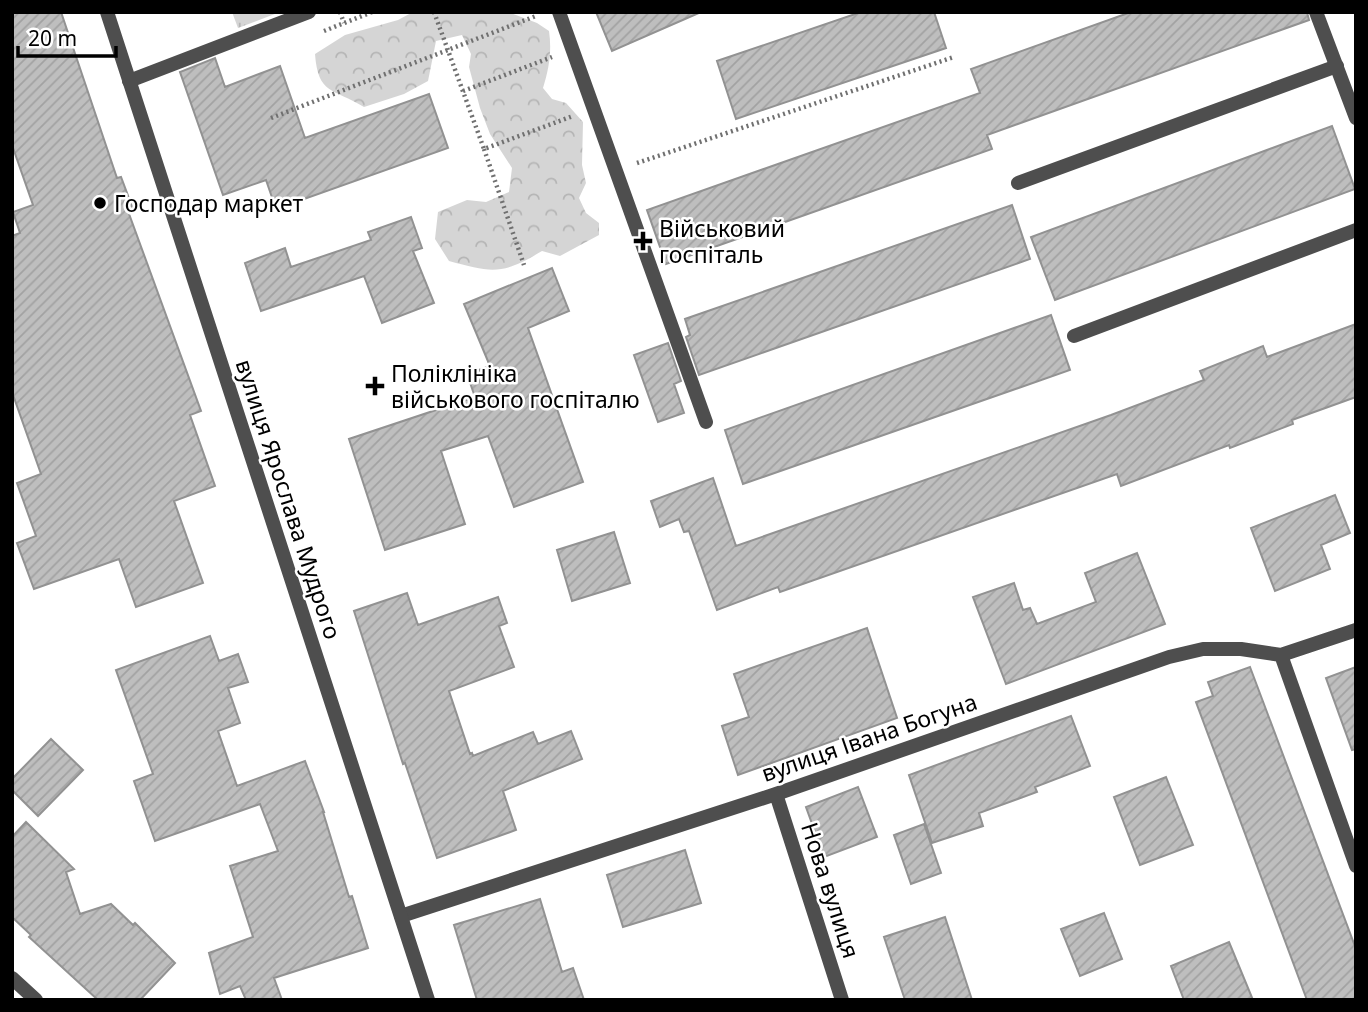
<svg xmlns="http://www.w3.org/2000/svg" width="1368" height="1012" font-family="'Noto Sans',sans-serif">
<style>
.grass{fill:url(#grass-tufts)}
.forest{fill:url(#forest-crowns)}
.building{fill:url(#building-hatch);stroke:#929292;stroke-width:2}
.lines{fill:none;stroke-linecap:round;stroke-linejoin:round}
.path{stroke:#707070;stroke-width:4.5;stroke-dasharray:2 3.5;stroke-linecap:butt}
.service{stroke:#4e4e4e;stroke-width:14}
.minor{stroke:#4e4e4e;stroke-width:14}
.tertiary{stroke:#4e4e4e;stroke-width:14}
.poi-dot{fill:#000;stroke:#fff;stroke-width:2.5}
.labels{text-anchor:middle;dominant-baseline:central;stroke-width:5;stroke-linejoin:round;paint-order:stroke}
.poi-label{font-size:23px;fill:#000;stroke:#fff;text-anchor:start}
.street-label{font-size:23px;fill:#000;stroke:#fff}
</style>
<defs>
<pattern id="grass-tufts" width="24" height="20" patternUnits="userSpaceOnUse" patternTransform="scale(1.75)"><rect width="24" height="20" fill="#d5d5d5"/><path d="M3 7l-1-3M5 7V3M7 7l1-3M15 17l-1-3M17 17v-4M19 17l1-3" fill="none" stroke="#b5b5b5"/></pattern>
<pattern id="forest-crowns" width="20" height="18" patternUnits="userSpaceOnUse" patternTransform="scale(1.75)"><rect width="20" height="18" fill="#d5d5d5"/><path d="M2 6a3 3 0 1 1 6 0M12 15a3 3 0 1 1 6 0" fill="none" stroke="#b5b5b5"/></pattern>
<pattern id="building-hatch" width="6" height="6" patternUnits="userSpaceOnUse" patternTransform="scale(1.75)"><rect width="6" height="6" fill="#bebebe"/><path d="M-1 1l2-2M0 6l6-6M5 7l2-2" fill="none" stroke="#a2a2a2"/></pattern>
</defs>
<rect width="100%" height="100%" fill="#fff"/>
<!-- grass -->
<path class="grass" d="M232 12H280L238 28Z"/>
<!-- forest -->
<path class="forest" d="M413 12H508L537 23 549 31C552 51 549 69 543 88L552 99 566 103 583 122 582 165 586 183 579 198 586 213 599 223V235L560 256 542 251C502 275 493 273 449 261L435 239 438 212 467 200 486 202 509 192 512 168 490 134 480 108 469 67 471 54 462 35 436 41 428 81 404 94 364 107C333 88 318 95 315 54L345 35 398 20Z"/>
<!-- building -->
<path class="building" d="M12 12H61L117 178 121 177 133 209 128 211 201 411 190 415 215 486 174 501 203 583 136 607 119 559 34 589 17 543 36 536 17 483 41 474 12 392V236L20 233 13 212 33 205 12 145Z
M596 12H701L612 51Z
M861 12H934L946 48 736 119 717 61Z
M1131 12H1307L1309 20 987 135 992 149 666 264 647 210 980 93 971 69Z
M215 58 225 87 280 66 305 138 429 94 448 148 276 209 266 180 223 195 180 72Z
M1332 126 1355 189 1055 300 1031 237Z
M1012 205 1030 259 699 375 686 337 690 335 685 319Z
M411 217 422 248 413 251 434 303 382 323 364 276 261 311 245 263 285 248 291 267 371 240 368 232Z
M552 268 569 311 528 328 583 482 514 507 488 436 441 451 465 524 385 550 349 439 475 397 467 374 490 366 464 304Z
M1051 315 1070 370 743 484 725 430Z
M1356 324V397L1292 420 1293 424 1230 448 1229 445 1121 486 1117 474 780 592 778 587 717 610 689 531 684 532 679 519 660 527 651 501 713 478 736 546 1111 415 1204 380 1200 371 1263 346 1267 357Z
M668 343 681 381 674 384 684 413 658 422 634 355Z
M1335 495 1350 533 1321 545 1330 569 1275 591 1251 528Z
M614 532 630 583 572 601 557 550Z
M1137 553 1165 624 1006 684 973 597 1014 583 1023 610 1030 608 1037 624 1096 602 1085 573Z
M407 593 418 625 498 597 507 623 499 626 514 667 449 691 470 754 472 753 473 756 533 732 538 744 571 731 582 759 503 791 516 830 437 858 405 763 403 764 354 611Z
M867 628 897 718 738 775 722 726 749 717 734 674Z
M210 636 219 661 238 654 248 682 228 688 240 723 218 731 237 786 305 761 324 812H323L349 897 352 896 368 948 274 978 282 1000H246L240 986 220 994 209 953 253 937 230 866 278 851 260 804 155 841 134 781 153 774 116 670Z
M1250 667 1356 949V1000H1307L1196 702 1213 696 1208 682Z
M1356 667V749L1352 750 1326 678Z
M1071 716 1090 766 1035 787 1037 792 979 813 983 826 932 843 909 775Z
M51 739 83 770 38 816 12 790V779Z
M1166 777 1193 845 1140 865 1114 797Z
M858 787 877 837 824 857 806 807Z
M26 822 74 869 66 872 80 914 111 904 133 925 135 923 175 963 140 1000H98L29 937 31 935 12 917V837Z
M924 824 941 873 911 884 894 835Z
M685 850 701 903 623 927 607 875Z
M540 899 562 972 573 968 584 1000H477L454 925Z
M1104 913 1122 959 1080 976 1061 929Z
M945 917 972 1000H905L884 937Z
M1229 942 1253 1000H1184L1171 966Z"/>
<g class="lines">
<!-- path -->
<path class="path" d="M340 12 344 23
M434 12 484 149 573 116
M324 31 372 12
M463 91 552 57
M271 118 536 16
M484 149 524 265
M637 163 954 57"/>
<!-- service -->
<path class="service" d="M559 12 706 422
M129 81 309 12
M1018 183 1337 66
M1074 336 1356 230"/>
<!-- minor -->
<path class="minor" d="M1316 12 1356 118
M1281 655 1356 866
M776 794 842 1000
M401 916 776 794 1169 657 1203 649H1241L1281 655 1356 630
M12 978 36 1000"/>
<!-- tertiary -->
<path class="tertiary" d="M107 12 428 1000"/>
</g>
<!-- markers -->
<g class="poi-dot">
<circle cx="100" cy="203" r="7"/>
<path d="M639.5 230.5h7v7h7v7h-7v7h-7v-7h-7v-7h7z"/>
<path d="M371.5 375.5h7v7h7v7h-7v7h-7v-7h-7v-7h7z"/>
</g>
<g class="labels">
<!-- poi labels -->
<g class="poi-label">
<text x="114" y="203">Господар маркет</text>
<text x="659" y="228">Військовий<tspan x="659" dy="26">госпіталь</tspan></text>
<text x="391" y="373">Поліклініка<tspan x="391" dy="26">військового госпіталю</tspan></text>
</g>
<!-- street labels -->
<g class="street-label">
<text transform="translate(289 499) rotate(72)">вулиця Ярослава Мудрого</text>
<text transform="translate(869 737) rotate(-19)">вулиця Івана Богуна</text>
<text transform="translate(831 890) rotate(72)">Нова вулиця</text>
</g>
</g>
<!-- border -->
<rect width="1368" height="1012" fill="none" stroke="#000000" stroke-width="28"/>
<!-- scale -->
<path d="M18 46v10h98v-10" fill="none" stroke="#000000" stroke-width="3.5"/>
<text x="28" y="46" font-size="21" fill="#000000" stroke="#ffffff" stroke-width="5" paint-order="stroke">20 m</text>
</svg>
